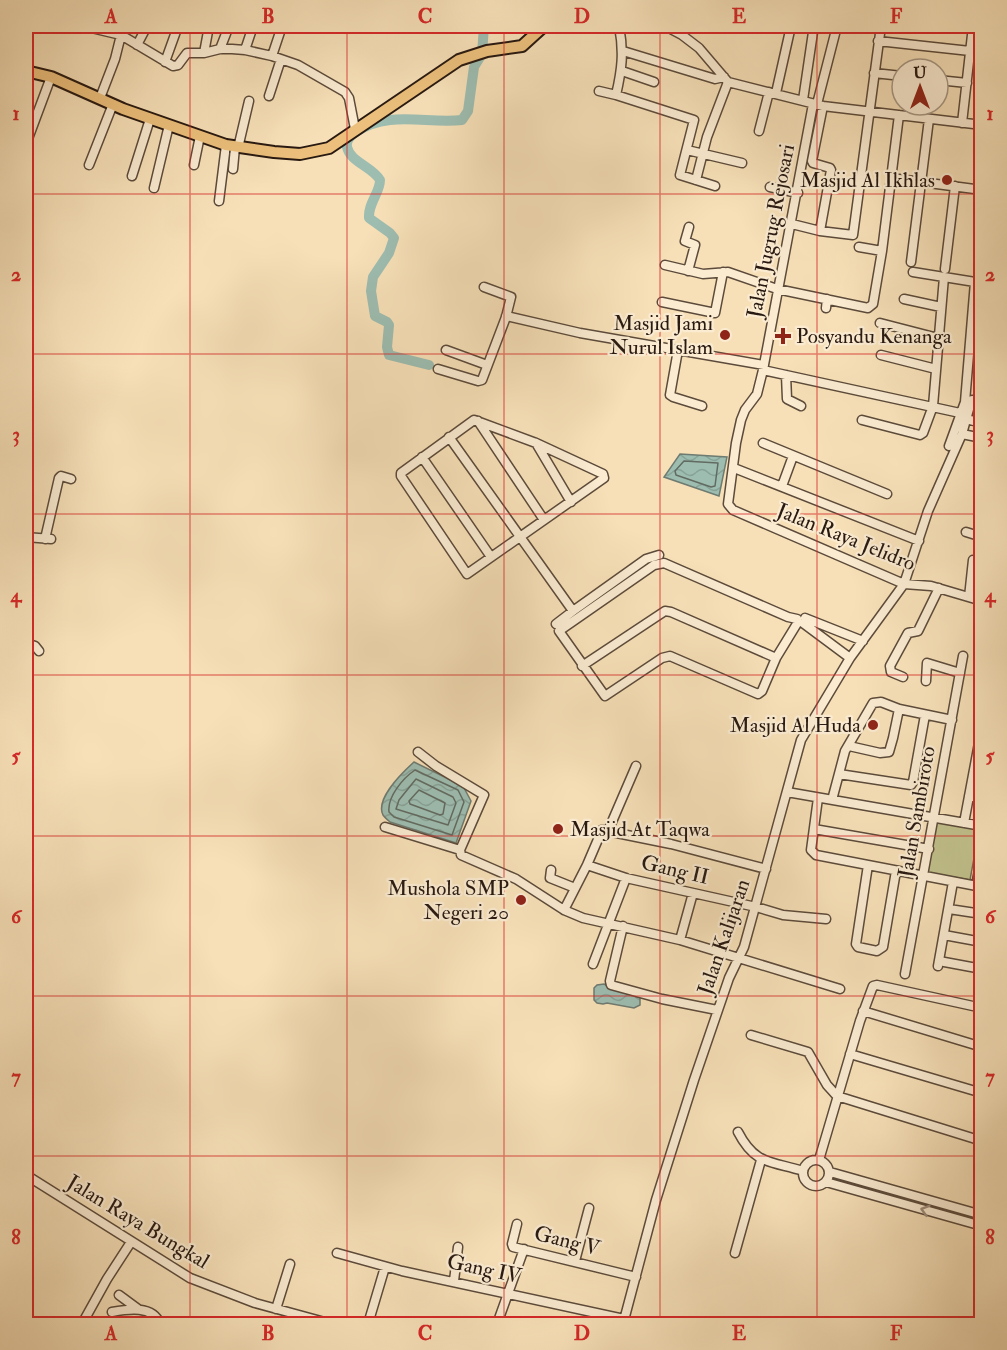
<svg xmlns="http://www.w3.org/2000/svg" width="1007" height="1350" font-family="'IM FELL Double Pica',serif">
<style>
.garden{fill:#c1c18c;stroke:#746d4e;stroke-width:1.5}
.water{fill:url(#water-waves);stroke:#6e7b71;stroke-width:1.5}
.lines{fill:none;stroke-linecap:round;stroke-linejoin:round}
.shore{stroke:#626b61;stroke-width:1.5}
.river{stroke:#9dbdb1;stroke-width:10}
.minor-casing{stroke:#5c4b3b;stroke-width:11}
.major-casing{stroke:#281911;stroke-width:14}
.minor{stroke:#faebd1;stroke-width:8}
.major{stroke:#ecc07c;stroke-width:10}
.oneway{stroke:#9c8c7b}
.grid{fill:none;stroke:#d62828;stroke-width:1.5;stroke-opacity:0.55}
.poi-dot{fill:#8f2418;stroke:#faebd1;stroke-width:2}
.labels{text-anchor:middle;dominant-baseline:central;stroke-width:4.5;stroke-linejoin:round;paint-order:stroke}
.poi-label{font-size:21px;fill:#281911;stroke:#faebd1;text-anchor:end}
.street-label{font-size:21px;fill:#281911;stroke:#faebd1}
.neatline{fill:none;stroke:#d62828;stroke-width:2}
.grid-label{font-size:20px;text-anchor:middle;font-weight:bold;fill:#d62828}
</style>
<defs>
<pattern id="water-waves" width="16" height="10" patternUnits="userSpaceOnUse" patternTransform="scale(1.5)"><rect width="16" height="10" fill="#9dbdb1"/><path d="M0 5q4-4 8 0t8 0" fill="none" stroke="#87a297"/></pattern>
</defs>
<rect width="100%" height="100%" fill="#f7e0b8"/>
<filter id="stains"><feTurbulence type="fractalNoise" baseFrequency=".00333" numOctaves="4"/><feColorMatrix values="0 0 0 0 .2 0 0 0 0 .09 0 0 0 0 .02 0 0 0 .5 -.17"/></filter>
<radialGradient id="worn" r=".72"><stop offset=".6" stop-color="#630" stop-opacity="0"/><stop offset="1" stop-color="#630" stop-opacity=".3"/></radialGradient>
<!-- garden -->
<path class="garden" d="M934 818 980 826 970 880 925 872Z"/>
<!-- water -->
<path class="water" d="M680 454 727 457 719 496 664 477Z
M414 762 463 786 471 801 456 843 390 822C388 820 385 818 383 815 375 799 403 772 414 762Z
M604 984 611 988 640 995V1005L634 1008 607 1003 603 1004 597 1003 594 1000V988L597 985Z"/>
<g class="lines">
<!-- shore -->
<path class="shore" d="M684 461 718 463 715 486 711 487 676 475 675 471Z
M415 770 458 790 464 802 452 835 394 817 389 812C387 797 403 778 415 770Z
M416 779 453 797 456 803 448 825 396 809 399 800Z
M419 790 445 803 443 814 440 815 410 804 409 801Z"/>
<!-- river -->
<path class="river" d="M429 365 389 355 387 347 389 325 387 322 375 316 371 291 373 277 389 253 394 238 390 233 369 218C368 203 380 193 380 180 373 167 350 162 347 147 346 140 351 135 356 132 388 110 427 124 462 120L468 111 474 67 482 54 484 26"/>
<!-- minor casing -->
<g class="minor-casing">
<path id="minor" d="M83 26 121 35 173 66 178 65 187 53H204L220 49H232L245 50 272 56 298 65 345 92 349 98 355 129
M665 26 682 35 699 48 728 82 823 106 982 125
M878 41 970 51
M137 45 147 26
M220 49 229 26
M245 50 253 26
M623 51 715 79 724 77
M204 53 209 26
M272 56 282 26
M165 62 178 26
M622 71 654 82
M874 73 902 76
M938 80 967 83
M599 91 616 95 694 120 680 175 715 186
M776 93 791 26
M616 95C622 69 624 52 619 26
M269 96 281 59
M100 98 115 59 121 35
M803 100 813 32
M813 104 763 370 757 394 745 410 741 420 736 443 728 504 733 510 904 584 931 586 982 601
M817 104 837 26
M962 123 973 26
M759 131 769 92
M26 144 51 77
M238 148 249 101
M687 150 742 163
M89 165 113 104
M194 165 200 136
M233 169 235 147
M132 176 150 119
M891 178 982 190
M696 180 707 137 728 82
M770 187 798 193
M154 188 169 125
M219 201 226 145
M792 224 820 231 853 235 881 26
M820 231 831 170 830 168 813 163 812 161 823 106
M859 247 882 251
M911 262 929 119
M665 265 703 274 728 272 777 289 868 308 873 304 882 251 899 115
M945 269 955 186
M688 271 695 245 685 241 689 227
M913 272 975 282 965 402 949 446
M904 299 941 307
M662 302 715 313 723 272
M826 308 827 299
M506 316 580 333 764 365
M880 323 938 338
M446 350 487 365
M678 350 670 395 673 397 702 406
M881 355 936 369
M438 369 478 381 482 380 506 317 511 297 484 287
M763 370 960 413
M786 375 787 399 801 406
M966 419 982 423
M474 420 536 443 603 474 604 478 467 574 401 476V473Z
M862 420 920 435 923 433 933 406 944 277
M478 421 544 520
M962 434 982 438
M449 437 573 611 646 559 659 555
M536 443 571 502
M763 443 887 494
M422 457 491 557
M734 468 919 541
M782 486 793 456
M966 532 982 537
M26 537 51 539
M45 539 59 478 61 476 71 479
M969 597 973 560
M805 618 863 641
M797 619 788 617 664 563 654 565 559 631 605 696 662 658 670 656 758 694 762 691 776 658 798 622
M803 623 850 658
M556 624 573 611
M26 643 35 646 39 651
M582 666 665 611 671 612 776 658
M903 677 891 672 890 666 908 633 918 631 939 588
M926 681 927 663 960 673
M849 746 880 753 889 752 893 738 899 709
M418 752 436 766 484 795 460 850 461 855 516 879 564 910 583 918 680 940 840 989
M839 774 911 785 913 782 925 715
M787 792 982 826
M969 796 982 799
M818 798 811 850 816 855 982 887
M832 800 845 751 873 703 881 702 899 709 952 720
M964 823 982 727
M385 827 460 850
M814 829 929 849
M608 831 636 766
M587 865 626 878 756 907 783 915 826 919
M868 865 856 944 858 947 877 951 883 947 896 871
M551 870 550 878 575 888
M976 886 982 853
M949 909 982 914
M564 910 587 865 602 830 671 844 766 869
M623 926 610 981 611 985 662 999 717 1010
M944 935 982 942
M680 940 693 893
M939 961 982 969
M593 964 626 878
M938 966 953 882
M905 974 963 656
M863 1011 982 1047
M751 1035 808 1052 827 1085 837 1096 982 1141
M850 1054 982 1093
M738 1132C755 1165 771 1161 803 1171
M803 1173a13 13 0 1 1 26 0a13 13 0 1 1-26 0Z
M819 1160 860 1021 873 986 877 985 982 1008
M830 1172 982 1215
M26 1175 190 1278 255 1303 332 1324
M826 1182 982 1226
M517 1224 512 1244 513 1247 636 1277
M337 1253 402 1271 624 1319
M735 1253 761 1160
M575 1261 589 1208
M454 1281 458 1247
M119 1295 138 1309
M276 1309 290 1264
M112 1312C128 1309 153 1305 160 1324
M82 1324 107 1279 131 1242
M368 1324 385 1267
M497 1324 524 1249
M623 1324 656 1200 694 1080 729 978 744 947 801 740 850 658 904 584 928 511 962 434 971 402 972 400H982"/>
</g>
<!-- major casing -->
<g class="major-casing">
<path id="major" d="M26 71 51 77 123 109 226 145 274 152 300 154 329 148 459 60 487 51 522 46 544 26"/>
</g>
<!-- minor -->
<use href="#minor" class="minor"/>
<!-- major -->
<use href="#major" class="major"/>
</g>
<!-- one-way arrows -->
<defs><path id="oneway-chevron" d="M-2-3.5L2.5 0L-2 3.5" fill="none" stroke-width="1.6" stroke-linecap="round" stroke-linejoin="round" transform="scale(1.5)"/></defs>
<use class="oneway" href="#oneway-chevron" transform="translate(925 1210) rotate(-164)"/>
<!-- grid -->
<path class="grid" d="M190 26V1324M347 26V1324M504 26V1324M660 26V1324M817 26V1324M26 194H982M26 354H982M26 514H982M26 675H982M26 836H982M26 996H982M26 1156H982"/>
<!-- markers -->
<g class="poi-dot">
<circle cx="947" cy="180" r="6"/>
<circle cx="725" cy="335" r="6"/>
<path d="M780 327h6v6h6v6h-6v6h-6v-6h-6v-6h6z"/>
<circle cx="873" cy="725" r="6"/>
<circle cx="558" cy="829" r="6"/>
<circle cx="521" cy="900" r="6"/>
</g>
<g class="labels">
<!-- poi labels -->
<g class="poi-label">
<text x="935" y="180">Masjid Al Ikhlas</text>
<text x="713" y="323">Masjid Jami<tspan x="713" dy="24">Nurul Islam</tspan></text>
<text x="796" y="336" text-anchor="start">Posyandu Kenanga</text>
<text x="861" y="725">Masjid Al Huda</text>
<text x="570" y="829" text-anchor="start">Masjid At Taqwa</text>
<text x="509" y="888">Mushola SMP<tspan x="509" dy="24">Negeri 20</tspan></text>
</g>
<!-- street labels -->
<g class="street-label">
<text transform="translate(771 231) rotate(-79)">Jalan Jugrug Rejosari</text>
<text transform="translate(846 537) rotate(22)">Jalan Raya Jelidro</text>
<text transform="translate(917 812) rotate(-80)">Jalan Sambiroto</text>
<text transform="translate(675 870) rotate(13)">Gang II</text>
<text transform="translate(724 937) rotate(-71)">Jalan Kalijaran</text>
<text transform="translate(138 1222) rotate(31)">Jalan Raya Bungkal</text>
<text transform="translate(567 1241) rotate(14)">Gang V</text>
<text transform="translate(484 1269) rotate(12)">Gang IV</text>
</g>
</g>
<!-- margin -->
<rect width="1007" height="1350" fill="none" stroke="#f7e0b8" stroke-width="66"/>
<!-- north arrow -->
<g transform="translate(920 87)"><circle r="28" fill="#faebd1" stroke="#a69784" stroke-width="1.5"/>
<path d="M0-4.5L10 22L0 15L-10 22Z" fill="#8f2418"/>
<text y="-9" font-size="16" font-weight="bold" text-anchor="middle" fill="#281911">U</text>
</g>
<rect x="33" y="33" width="941" height="1284" class="neatline"/>
<g class="grid-label">
<text x="111" y="23">A</text>
<text x="268" y="23">B</text>
<text x="425" y="23">C</text>
<text x="582" y="23">D</text>
<text x="739" y="23">E</text>
<text x="896" y="23">F</text>
<text x="16" y="120">1</text>
<text x="990" y="120">1</text>
<text x="16" y="281">2</text>
<text x="990" y="281">2</text>
<text x="16" y="441">3</text>
<text x="990" y="441">3</text>
<text x="16" y="602">4</text>
<text x="990" y="602">4</text>
<text x="16" y="762">5</text>
<text x="990" y="762">5</text>
<text x="16" y="923">6</text>
<text x="990" y="923">6</text>
<text x="16" y="1083">7</text>
<text x="990" y="1083">7</text>
<text x="16" y="1244">8</text>
<text x="990" y="1244">8</text>
<text x="111" y="1340">A</text>
<text x="268" y="1340">B</text>
<text x="425" y="1340">C</text>
<text x="582" y="1340">D</text>
<text x="739" y="1340">E</text>
<text x="896" y="1340">F</text>
</g>
<rect width="100%" height="100%" filter="url(#stains)"/>
<rect width="100%" height="100%" fill="url(#worn)"/>
</svg>
